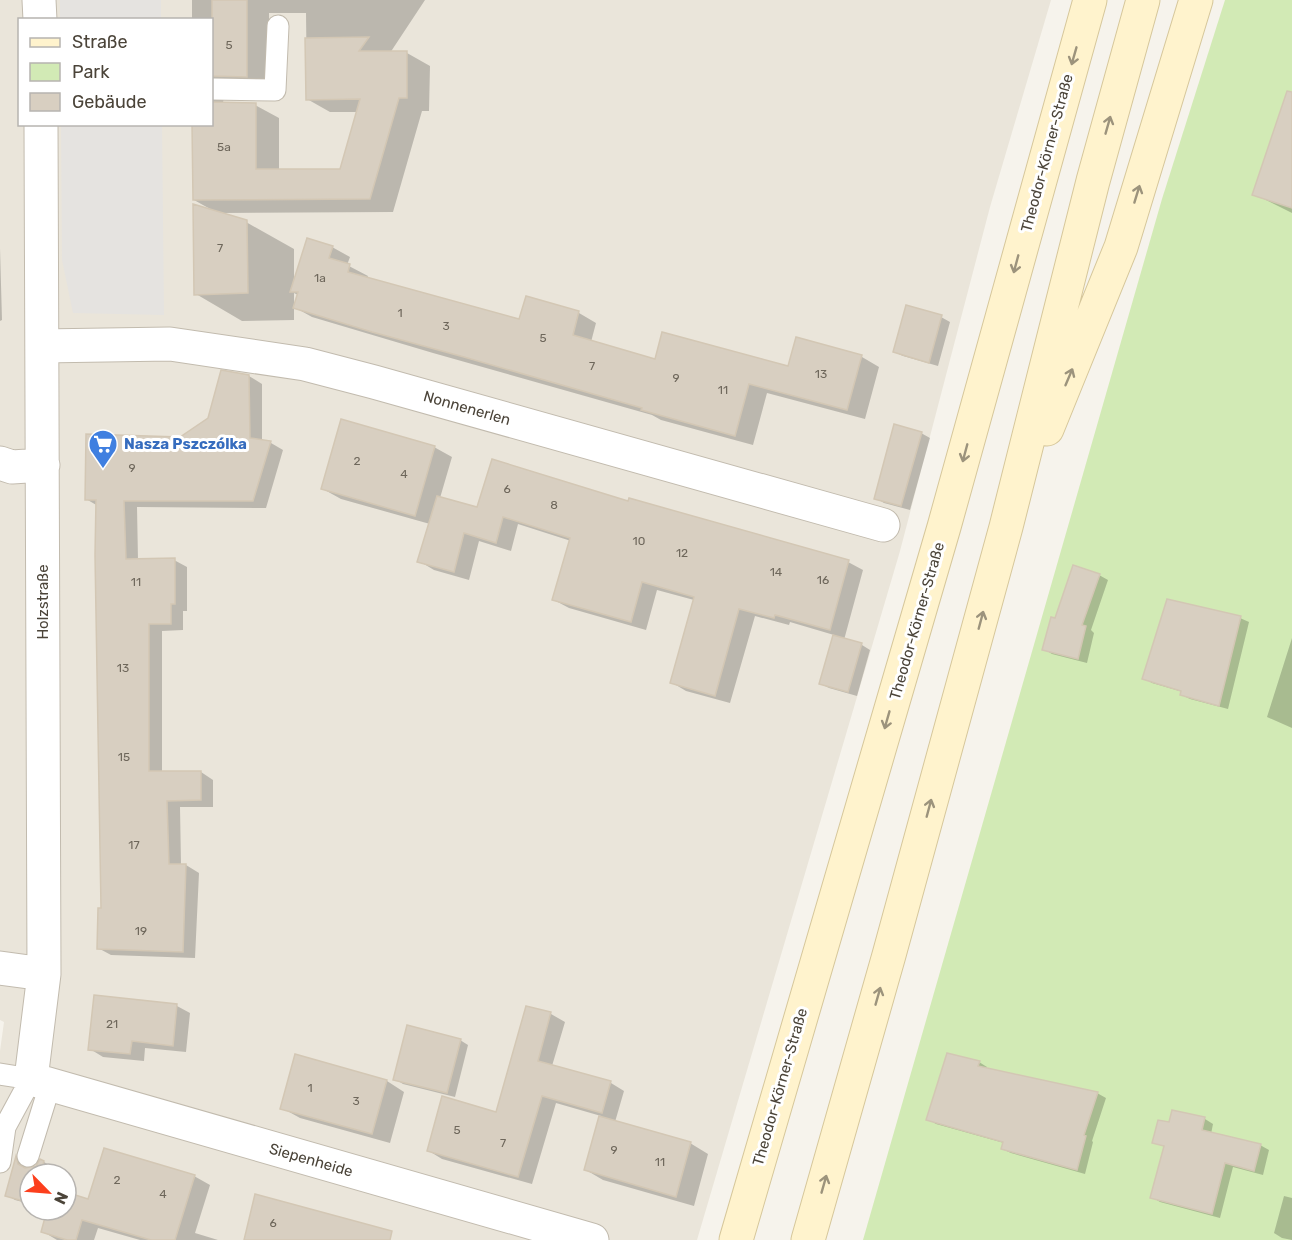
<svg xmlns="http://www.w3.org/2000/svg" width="1292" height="1240" font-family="Rubik,sans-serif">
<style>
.residential{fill:#eae5da;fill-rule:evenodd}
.green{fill:#d2eab5}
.parking{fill:#e5e3e0}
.shadow{fill:#0003;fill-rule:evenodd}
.building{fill:#d8cfc1;stroke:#d3c7b4;stroke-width:1.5}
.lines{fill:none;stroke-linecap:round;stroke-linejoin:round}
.service-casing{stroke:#c2bbae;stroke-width:23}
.minor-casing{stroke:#c2bbae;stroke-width:35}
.secondary-casing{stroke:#d6c79b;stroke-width:35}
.service{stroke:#fff;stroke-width:21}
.minor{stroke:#fff;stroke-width:33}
.secondary{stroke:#fff3cd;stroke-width:33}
.oneway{stroke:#9c937c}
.labels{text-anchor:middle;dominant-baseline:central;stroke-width:6;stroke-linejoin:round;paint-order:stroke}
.number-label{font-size:12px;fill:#6e675b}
.street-label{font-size:15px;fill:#4b4439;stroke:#fff}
.shop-label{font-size:15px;font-weight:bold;fill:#366cbe;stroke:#fff;text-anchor:start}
</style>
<rect width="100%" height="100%" fill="#f6f3ec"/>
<!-- residential -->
<path class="residential" d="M0 0H1051L990 207 900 551 697 1240H0V1051L4 1022 0 1020ZM20 20H212V124H20ZM30 1174H66V1210H30Z"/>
<!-- green -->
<path class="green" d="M1225 0H1292V1240H863L1162 199Z"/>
<!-- parking -->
<path class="parking" d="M60 0H161V19H60Z
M61 125H162L164 315 73 313 62 260Z"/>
<!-- shadow -->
<path class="shadow" d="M192 0H425L390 53H407L430 66 429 111H422L393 212 220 213 246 222 294 249V283L332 247 350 257 347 265 368 276 367 279 520 321 527 298 579 313 596 323 591 342 656 361 789 368 797 339 862 357 879 367 865 419 767 393 753 445 661 420 652 415 433 353 312 317 294 307V320L242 321 196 294 212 210 194 200 212 124V20H192ZM269 13H306L307 99 330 112H358L341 171H279V118L255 105 223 103 224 96 270 89ZM294 293 298 295 294 306Z
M1292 145V213L1254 194Z
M0 248 2 320 0 321Z
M941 317 950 322 938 366 903 356 894 352Z
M249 376 262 384V442L271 443 283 450 266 508 137 507 138 560H174L187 567V611H183V630L162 631V773L201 772 213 780V807H180L181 865H186L199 873 195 958 111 955 98 948 102 910 98 506 86 499 210 419Z
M921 433 930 438 910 510 884 503 876 498Z
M434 447 452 457 440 498 478 508 629 503 848 562 863 570 844 640 862 645 870 650 857 696 829 688 821 684 834 635 790 622 789 625 755 616 730 703 686 691 671 682 694 600 657 590 646 630 569 608 554 600 571 541 518 524 511 551 479 541 469 580 434 570 419 561 430 524 341 499 323 489Z
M1099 575 1108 580 1091 630 1094 633 1087 663 1052 654 1044 649 1055 620Z
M1240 618 1249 622 1228 709 1190 699 1182 695 1183 692 1152 683 1144 678Z
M1292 638V728L1267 717Z
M177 1006 190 1013 186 1052 145 1048 144 1061 103 1057 90 1049Z
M527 1007 551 1014 565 1022 552 1066 611 1083 624 1091 615 1122 690 1143 708 1154 694 1206 603 1180 586 1170 601 1116 556 1103 532 1184 442 1159 429 1151 497 1114Z
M460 1040 468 1045 455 1097 403 1084 395 1079Z
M296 1056 387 1081 404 1092 390 1143 300 1118 282 1108Z
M979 1062 987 1067V1069L1097 1093 1106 1098 1092 1141 1093 1142 1085 1174 1011 1153 1002 1149 1004 1143 936 1124 928 1119Z
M1173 1111 1205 1119 1213 1124 1211 1134 1260 1145 1269 1150 1263 1175 1233 1167 1220 1218 1160 1202 1152 1197 1165 1147 1154 1142 1170 1124Z
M17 1158 24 1163 26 1169 37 1167 44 1162 52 1167 50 1174H30V1204L15 1200 7 1195Z
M194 1176 210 1185 195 1233 218 1240H140L98 1228 94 1240H57L42 1231 49 1210H66V1194L89 1201Z
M1284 1196 1292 1198V1240L1282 1238 1274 1233Z"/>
<!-- building -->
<path class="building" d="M212 0H247V77L212 76Z
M369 37 359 51H407V98H399L370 199 193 200 192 124H212V102L256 103V169H340L360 99 306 100 305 38Z
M1287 91 1292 92V208L1252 195Z
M193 204 247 220 248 293 194 295Z
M307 238 333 246 329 258 350 264 348 272 519 319 526 296 579 311 573 335 655 359 662 332 788 366 796 337 862 355 847 410 749 384 735 436 641 410 642 408 464 357 372 332 293 308 298 292H290Z
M906 305 942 315 929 363 893 352Z
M221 370 249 375 250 438 271 441 253 501H124L126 559 175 558V604H171V624H149V771H201V800L167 801 169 864H186L183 952 97 949 98 908H101L95 555 96 500H85L86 434 180 437 208 418Z
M341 419 435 446 415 516 321 489Z
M894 424 922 432 901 506 874 499Z
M492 459 628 501 629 498 849 560 830 630 775 615 774 618 739 609 715 696 670 683 694 597 642 582 631 622 552 600 570 538 503 517 496 543 464 533 454 572 417 562 437 496 477 507Z
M1073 565 1100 574 1082 625 1086 626 1078 659 1042 650 1051 617 1055 618Z
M1167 599 1241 616 1219 706 1180 695 1181 691 1142 679Z
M833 635 862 643 848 692 819 684Z
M94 995 177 1004 173 1046 132 1041 130 1054 88 1050Z
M526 1006 551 1012 538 1061 611 1081 602 1113 542 1096 518 1177 427 1151 442 1096 496 1112Z
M407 1025 461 1039 447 1093 393 1080Z
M947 1053 980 1061 978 1066 1098 1092 1084 1135 1086 1136 1077 1170 1001 1149 1003 1142 926 1120Z
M295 1054 387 1080 372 1134 280 1109Z
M1172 1110 1205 1117 1202 1130 1261 1144 1254 1171 1225 1163 1212 1214 1150 1198 1164 1146 1152 1143 1158 1120 1169 1122Z
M599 1116 691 1142 676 1197 584 1170Z
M104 1148 195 1175 175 1240H151L82 1220 76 1240H67L41 1232 47 1210H66V1192L88 1199Z
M16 1156 18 1164 25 1168 36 1166 40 1159 44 1161 41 1174H30V1203L5 1196Z
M255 1194 392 1231 390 1240H244Z"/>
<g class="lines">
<!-- service casing -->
<g class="service-casing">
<path id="service" d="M212 89 275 90 278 26
M0 1074 31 1079 5 1127 0 1162
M28 1156 50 1085"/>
</g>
<!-- minor casing -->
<g class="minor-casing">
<path id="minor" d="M39 0 40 20
M41 124 44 974 31 1079 592 1240
M42 346 170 344 305 364 374 382 883 525
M0 463 12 467 43 465
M0 968 44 974"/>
</g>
<!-- secondary casing -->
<g class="secondary-casing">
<path id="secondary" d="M1047 429 1121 247 1196 0
M736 1240 944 527 1090 0
M808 1240 889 955 1006 527 1093 181 1143 0"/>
</g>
<!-- service -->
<use href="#service" class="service"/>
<!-- minor -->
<use href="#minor" class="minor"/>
<!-- secondary -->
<use href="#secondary" class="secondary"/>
</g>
<!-- one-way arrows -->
<defs><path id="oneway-shaft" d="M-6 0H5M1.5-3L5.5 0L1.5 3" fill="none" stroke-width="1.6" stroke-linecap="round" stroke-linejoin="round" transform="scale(1.5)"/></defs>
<g class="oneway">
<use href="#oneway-shaft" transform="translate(1074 56) rotate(106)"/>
<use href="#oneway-shaft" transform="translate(1108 125) rotate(-74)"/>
<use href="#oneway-shaft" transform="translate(1137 194) rotate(-73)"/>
<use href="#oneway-shaft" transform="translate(1016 264) rotate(105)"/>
<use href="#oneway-shaft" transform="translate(1069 377) rotate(-67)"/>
<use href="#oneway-shaft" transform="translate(965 453) rotate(105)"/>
<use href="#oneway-shaft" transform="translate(981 620) rotate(-75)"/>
<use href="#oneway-shaft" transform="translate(887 720) rotate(106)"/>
<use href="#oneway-shaft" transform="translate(929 808) rotate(-75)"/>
<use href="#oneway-shaft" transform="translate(878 996) rotate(-74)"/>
<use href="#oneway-shaft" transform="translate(824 1184) rotate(-74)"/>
</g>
<!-- icons -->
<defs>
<g id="supermarket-pin" transform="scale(1.5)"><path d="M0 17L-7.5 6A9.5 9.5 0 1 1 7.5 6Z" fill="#3f7fe0" stroke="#fff"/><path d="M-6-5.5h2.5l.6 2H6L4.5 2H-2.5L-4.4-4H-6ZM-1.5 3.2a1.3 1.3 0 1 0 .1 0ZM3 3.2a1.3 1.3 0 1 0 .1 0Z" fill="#fff"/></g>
</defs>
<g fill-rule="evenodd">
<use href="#supermarket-pin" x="103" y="444"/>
</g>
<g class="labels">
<!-- number labels -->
<g class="number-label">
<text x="229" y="45">5</text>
<text x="224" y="147">5a</text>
<text x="220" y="248">7</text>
<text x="320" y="278">1a</text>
<text x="400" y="313">1</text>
<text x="446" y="326">3</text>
<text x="543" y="338">5</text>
<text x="592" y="366">7</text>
<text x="821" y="374">13</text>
<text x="676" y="378">9</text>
<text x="723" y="390">11</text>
<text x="357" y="461">2</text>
<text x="132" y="468">9</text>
<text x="404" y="474">4</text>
<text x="507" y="489">6</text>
<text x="554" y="505">8</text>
<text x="639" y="541">10</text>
<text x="682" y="553">12</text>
<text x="776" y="572">14</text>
<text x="823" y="580">16</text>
<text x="136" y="582">11</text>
<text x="123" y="668">13</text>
<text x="124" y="757">15</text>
<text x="134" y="845">17</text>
<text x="141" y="931">19</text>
<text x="112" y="1024">21</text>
<text x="310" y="1088">1</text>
<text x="356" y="1101">3</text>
<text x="457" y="1130">5</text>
<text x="503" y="1143">7</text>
<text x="614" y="1150">9</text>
<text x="660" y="1162">11</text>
<text x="117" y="1180">2</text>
<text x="163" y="1194">4</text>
<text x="273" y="1223">6</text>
</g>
<!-- street labels -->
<g class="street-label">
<text transform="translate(1047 153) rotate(-75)">Theodor-Körner-Straße</text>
<text transform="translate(467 408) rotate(16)">Nonnenerlen</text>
<text transform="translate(43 602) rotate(-90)">Holzstraße</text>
<text transform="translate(917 621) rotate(-74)">Theodor-Körner-Straße</text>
<text transform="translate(780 1087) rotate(-74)">Theodor-Körner-Straße</text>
<text transform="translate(311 1160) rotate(16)">Siepenheide</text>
</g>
<!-- shop labels -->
<g class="shop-label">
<text x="124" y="444">Nasza Pszczólka</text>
</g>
</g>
<!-- legend -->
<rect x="18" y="18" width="195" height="108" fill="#ffffff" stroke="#b7b4b0" stroke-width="1.5"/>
<rect x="30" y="38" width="30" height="9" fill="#fff3cd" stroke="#b7b4b0" stroke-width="1.5"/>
<text x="72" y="48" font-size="18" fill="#4b4439">Straße</text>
<rect x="30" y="63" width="30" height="18" fill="#d2eab5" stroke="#b7b4b0" stroke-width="1.5"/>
<text x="72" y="78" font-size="18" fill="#4b4439">Park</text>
<rect x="30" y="93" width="30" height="18" fill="#d8cfc1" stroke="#b7b4b0" stroke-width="1.5"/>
<text x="72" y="108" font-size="18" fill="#4b4439">Gebäude</text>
<!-- north arrow -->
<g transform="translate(48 1192) rotate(115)"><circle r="28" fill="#ffffff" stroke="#b7b4b0" stroke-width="1.5"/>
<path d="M0-4.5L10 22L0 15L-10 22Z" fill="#fc3f1d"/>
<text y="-9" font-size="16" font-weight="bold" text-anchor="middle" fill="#4b4439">N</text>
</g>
</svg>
